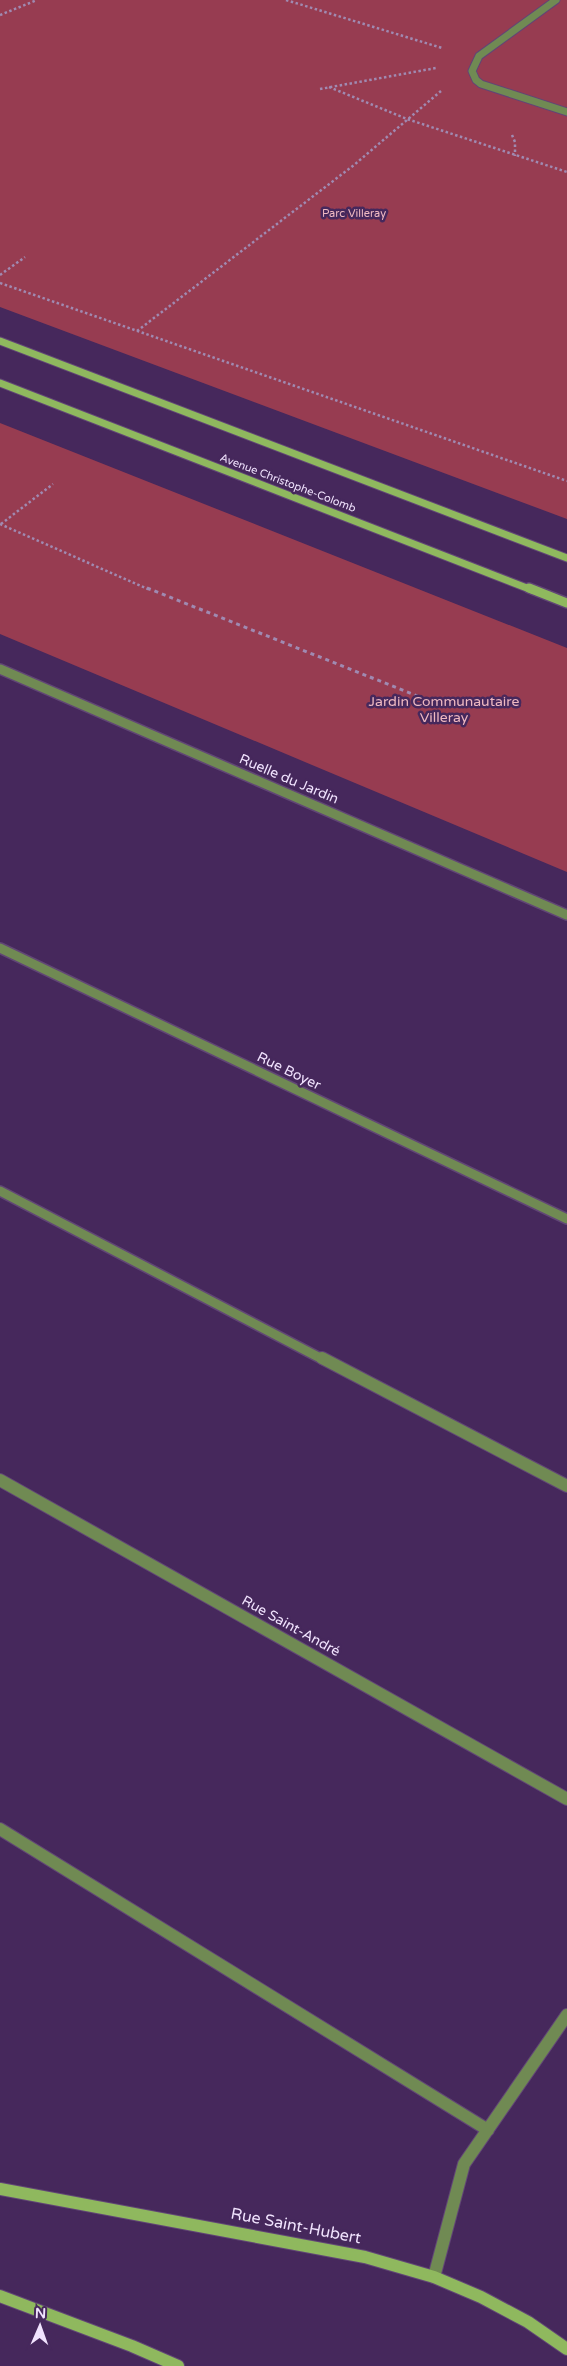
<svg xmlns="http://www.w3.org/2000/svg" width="567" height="2366" font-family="'Varela Round',sans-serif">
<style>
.green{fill:#973c51}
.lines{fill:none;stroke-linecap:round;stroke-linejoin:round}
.lane-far2-casing{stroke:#614676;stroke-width:9}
.lane-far1-casing{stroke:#614676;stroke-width:12}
.lane-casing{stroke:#614676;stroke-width:14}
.street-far1-casing{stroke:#614676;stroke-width:12}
.street-casing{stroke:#614676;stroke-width:14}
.secondary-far2-casing{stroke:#614676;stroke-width:9}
.secondary-far1-casing{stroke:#614676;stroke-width:12}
.secondary-casing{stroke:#614676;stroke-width:14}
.path-far1{stroke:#a08ab1;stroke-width:2.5;stroke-dasharray:2.5 2.5;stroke-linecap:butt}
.path{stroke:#a08ab1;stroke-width:3;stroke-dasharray:4 4;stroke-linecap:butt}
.lane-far2{stroke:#708a53;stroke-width:7}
.lane-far1{stroke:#708a53;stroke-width:9}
.lane{stroke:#708a53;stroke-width:12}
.street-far1{stroke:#708a53;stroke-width:9}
.street{stroke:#708a53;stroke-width:12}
.secondary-far2{stroke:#8fb85e;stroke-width:7}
.secondary-far1{stroke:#8fb85e;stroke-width:9}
.secondary{stroke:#8fb85e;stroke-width:12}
.labels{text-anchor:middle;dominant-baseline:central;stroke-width:5;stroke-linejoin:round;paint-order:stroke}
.far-park-label{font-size:11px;fill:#efb9c1;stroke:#46285c}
.far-street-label{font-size:11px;fill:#f1e3fe;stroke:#46285c}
.park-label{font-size:14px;fill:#efb9c1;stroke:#46285c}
.street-label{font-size:14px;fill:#f1e3fe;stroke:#46285c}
.near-street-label{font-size:16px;fill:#f1e3fe;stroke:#46285c}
</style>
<rect width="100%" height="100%" fill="#46285c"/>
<!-- green -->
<path class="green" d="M0 0H567V519L0 307Z
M0 423 567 648V872L0 634Z"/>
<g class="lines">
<!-- lane-far2 casing -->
<g class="lane-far2-casing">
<path id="lane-far2" d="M556 0 479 56 472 71 476 80 481 84 567 112"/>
</g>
<!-- lane-far1 casing -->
<g class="lane-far1-casing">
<path id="lane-far1" d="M0 669 567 915
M0 1191 324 1360"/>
</g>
<!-- lane casing -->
<g class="lane-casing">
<path id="lane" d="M322 1358 567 1486
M0 1829 488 2130
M434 2277 464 2164 567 2015"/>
</g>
<!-- street-far1 casing -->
<g class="street-far1-casing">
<path id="street-far1" d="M0 948 567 1219"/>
</g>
<!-- street casing -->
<g class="street-casing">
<path id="street" d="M0 1480 567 1799"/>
</g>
<!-- secondary-far2 casing -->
<g class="secondary-far2-casing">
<path id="secondary-far2" d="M0 341 567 558
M0 383 532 590"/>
</g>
<!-- secondary-far1 casing -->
<g class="secondary-far1-casing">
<path id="secondary-far1" d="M529 588 567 603"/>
</g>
<!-- secondary casing -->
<g class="secondary-casing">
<path id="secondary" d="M0 2189 365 2257 434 2277 481 2297 528 2322 567 2349
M0 2296 132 2346 178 2366"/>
</g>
<!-- path-far1 -->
<path class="path-far1" d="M286 0 442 48
M0 15 37 0
M329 87 407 119 567 172
M320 89 436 68
M512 135 515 142V156
M0 275 25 257
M0 283 567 481
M137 331 354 165 441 91
M0 524 150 590
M1 524 53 484"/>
<!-- path -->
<path class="path" d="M147 588 445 707"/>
<!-- lane-far2 -->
<use href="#lane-far2" class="lane-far2"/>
<!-- lane-far1 -->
<use href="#lane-far1" class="lane-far1"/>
<!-- lane -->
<use href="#lane" class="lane"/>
<!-- street-far1 -->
<use href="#street-far1" class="street-far1"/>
<!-- street -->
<use href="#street" class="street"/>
<!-- secondary-far2 -->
<use href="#secondary-far2" class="secondary-far2"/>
<!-- secondary-far1 -->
<use href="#secondary-far1" class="secondary-far1"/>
<!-- secondary -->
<use href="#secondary" class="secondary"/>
</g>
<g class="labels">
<!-- far-park labels -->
<g class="far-park-label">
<text x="354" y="213">Parc Villeray</text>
</g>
<!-- far-street labels -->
<g class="far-street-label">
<text transform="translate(288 483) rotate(21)">Avenue Christophe-Colomb</text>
</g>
<!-- park labels -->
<g class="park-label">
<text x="444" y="701">Jardin Communautaire<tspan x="444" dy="16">Villeray</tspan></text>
</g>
<!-- street labels -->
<g class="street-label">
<text transform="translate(289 779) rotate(23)">Ruelle du Jardin</text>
<text transform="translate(289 1071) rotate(26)">Rue Boyer</text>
<text transform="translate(291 1626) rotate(29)">Rue Saint-André</text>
</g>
<!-- near-street labels -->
<g class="near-street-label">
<text transform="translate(296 2226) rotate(11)">Rue Saint-Hubert</text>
</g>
</g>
<!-- north arrow -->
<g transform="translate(40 2326) rotate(2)" stroke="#46285c" stroke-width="4" paint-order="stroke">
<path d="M0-4L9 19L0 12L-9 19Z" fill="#f1e3fe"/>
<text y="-8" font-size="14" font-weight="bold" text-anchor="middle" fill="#f1e3fe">N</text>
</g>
</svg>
